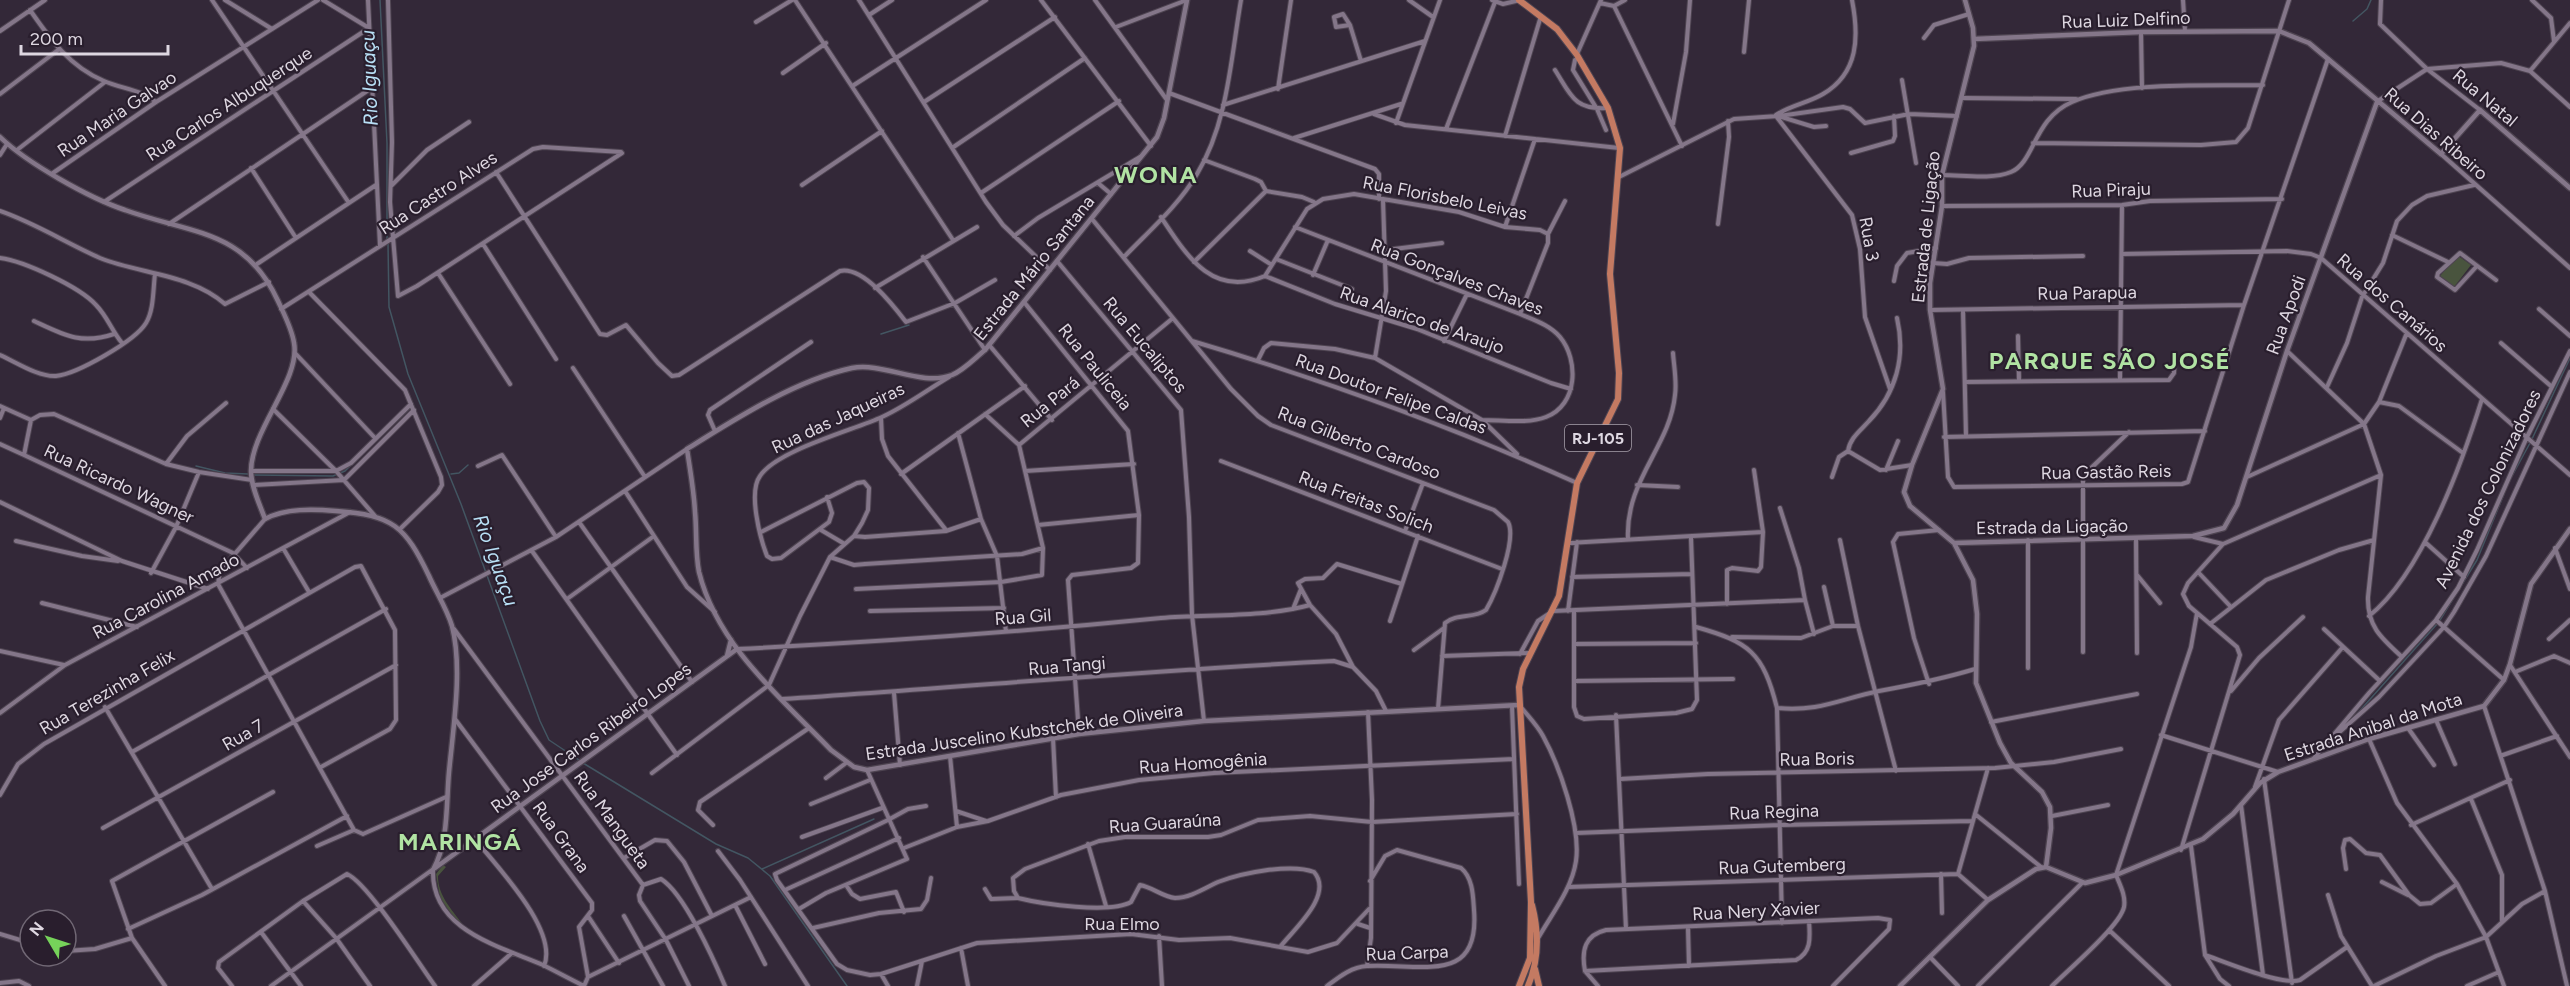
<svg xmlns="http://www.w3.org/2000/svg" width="2570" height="986" font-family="Figtree,sans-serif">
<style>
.green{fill:#49543e}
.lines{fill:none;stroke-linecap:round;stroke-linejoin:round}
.stream{stroke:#435662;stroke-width:1.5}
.minor-casing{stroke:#4e4451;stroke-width:6}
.tertiary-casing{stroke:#4e4451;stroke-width:7}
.primary-casing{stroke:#4e4451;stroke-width:8}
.minor{stroke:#847689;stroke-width:4}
.tertiary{stroke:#847689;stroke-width:4.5}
.primary{stroke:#c47a62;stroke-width:6}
.labels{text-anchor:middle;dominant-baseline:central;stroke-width:4.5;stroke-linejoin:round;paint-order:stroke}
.shield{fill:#291e2d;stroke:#a8a0ab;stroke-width:1.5}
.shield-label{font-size:16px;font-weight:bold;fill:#ded7e1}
.street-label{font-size:18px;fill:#ded7e1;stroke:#291e2d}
.water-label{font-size:20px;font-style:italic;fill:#b8e0f6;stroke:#291e2d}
.district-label{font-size:24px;font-weight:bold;letter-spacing:1.5px;fill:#b1e3a3;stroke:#291e2d}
</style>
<rect width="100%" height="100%" fill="#332838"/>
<!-- green -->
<path class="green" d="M2457 255 2471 265 2454 287 2440 276Z
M443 865 446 867 438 876C438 896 451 908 463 925L460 926 440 898 436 874Z"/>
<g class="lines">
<!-- stream -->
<path class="stream" d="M380 0 387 143V239
M2353 21 2367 9 2371 0
M388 243 389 307 408 374 461 504 540 721 549 740 579 760
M881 334 909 325
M2532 439 2570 358
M366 450 410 408
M196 466 225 473 248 474
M451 474 459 473 468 465
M253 475 333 476 345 471 352 464
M2511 478 2530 443
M2440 620 2477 560 2504 494
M2356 715 2437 624
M583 763 716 844 748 858 770 876 847 986
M762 869 874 819"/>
<!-- minor casing -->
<g class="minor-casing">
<path id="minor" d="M212 0 349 203
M225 0 272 29
M368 0 380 246
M388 0 392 142 390 202 398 296 417 286 622 153
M795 0 953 240
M859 0 986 202 1003 225 1050 270
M1041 0 1151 146
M1095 0 1167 100
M1409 0 1433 17
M1492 0 1503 4 1520 0
M2183 0 2185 31
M2381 0 2380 24 2427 69 2480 110
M2532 0 2551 18 2554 41
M1600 3 1614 6 1625 0
M1614 6 1682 146
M30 10C50 39 70 67 104 81 122 89 140 89 156 102
M869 15 892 0
M756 22 792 0
M1350 25 1336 27 1334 17 1343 14 1350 25 1361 61
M1116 27 1187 0
M0 31 45 0
M2141 32 2142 88
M1924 38 1934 25 1969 14
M1744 52 1749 0
M1577 54 1601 0
M1575 60 1573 70 1597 109 1606 130
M1555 70C1571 95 1574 110 1607 108
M2530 71 2570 23
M783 73 826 43
M1902 80 1916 163
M854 85 986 0
M1278 89 1291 0
M1169 93 1375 169 1379 174V199
M0 94 58 50
M1963 98 2076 99
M2378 101 2427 69 2501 63 2530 71 2570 107
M924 102 1055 17
M1223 105 1425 41
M1374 114 1405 125 1619 148
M1776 115C1791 105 1808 103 1823 94 1859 73 1859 36 1852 0
M1776 116 1852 215 1860 249 1865 317 1890 389
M1779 116 1843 107 1850 109 1865 123 1909 114 1957 116
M1396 123 1440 0
M1673 124 1686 52 1690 0
M1446 129 1495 2
M1505 136 1541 16
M1294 138 1401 104
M2033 143 2201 145 2236 142 2248 128 2289 0
M952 148 1085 58
M17 150 105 82
M1851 153 1893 141 1895 136 1894 116
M2441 154 2570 268
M0 155 7 144
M1204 160 1255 179 1261 182 1266 191 1302 197 1314 202
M251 168 296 238
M496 172 600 334 607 335 626 325 658 363 672 376 679 375 840 271C863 266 893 305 906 322L955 303 995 280
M53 173 156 102 318 0
M1942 175C1963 175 1991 180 2011 172 2035 162 2033 119 2072 102 2120 81 2209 86 2263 85
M1617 178 1734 119 1778 116 1814 127 1826 126
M1098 183 1111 194
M802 185 882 131
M391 186 427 150 469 122
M981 193 1119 101
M104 202 369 28 323 0
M1942 206 2122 205 2150 201 2282 199
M0 211C35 223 66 243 100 258 140 274 191 274 225 304L269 282
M1161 217C1187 256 1212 298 1265 276
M1092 219 1231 389 1258 416 1271 425 1494 510 1508 522C1517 539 1496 593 1486 610 1474 619 1457 613 1445 623L1438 709
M169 224 373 87
M1718 224 1729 137 1728 121
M1295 227 1520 314C1534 320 1550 325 1560 337 1579 360 1578 405 1546 417 1528 424 1502 420 1482 420
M1505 227 1535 139
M2392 235 2448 262
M1014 236 1038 218 1140 157
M483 244 556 359
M1386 250 1442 243
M1250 251 1272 265
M2122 254 2287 251 2311 254 2321 258 2570 475
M923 257 985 350
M1124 257C1149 231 1179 205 1197 174 1228 123 1231 57 1241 0
M0 258C24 261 80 287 96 305 107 316 112 331 122 343
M1276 259 1352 289
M1057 261 1181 410 1189 517 1192 615 1204 721
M1194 262 1266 191
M1933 263 1947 264 1969 258 2083 256
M257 264 376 185
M2476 267 2455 290 2437 277 2438 273 2460 253 2496 280
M438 273 510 384
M1313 275 1328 240
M1265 276 1307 209 1323 199 1354 194 1459 212 1505 227 1540 230 1548 234
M1265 276 1335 304 1417 329 1551 383 1571 389
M1894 281 1897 266 1907 253 1936 248
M875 288 977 227
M309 292 405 390 441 477 442 485 438 492 400 529
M1024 302 1128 431 1139 515 1138 563 1131 568 1072 575 1068 580 1079 734
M281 309 533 149 543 147 621 152
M2539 309 2570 336
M1930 310 2244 305
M1963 310 1966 435
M1520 314 1548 243V234L1565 201
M1897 318C1906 357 1896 393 1869 421 1860 431 1850 438 1848 451L1880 470 1912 465
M34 321C64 335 81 345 114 334
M2018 336 2019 381
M1192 341C1324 380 1451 426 1577 483
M1444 341 1467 294
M2501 343 2552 387
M990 346 1052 420
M2287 351 2364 424 2381 475 2368 597C2367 626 2381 638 2402 657
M295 353 375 438
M0 355C16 362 38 377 56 376 77 374 135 341 146 323 154 310 153 289 155 274
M1375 358 1386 291 1383 200
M1258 360 1264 348 1271 343 1335 349 1375 358 1482 420 1517 454
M573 368 645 477
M2120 378 2122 205
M1965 382 2169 380 2174 373 2175 355
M2327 387 2347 343 2362 297 2383 263 2397 221 2412 205 2427 196 2474 185
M1943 392 1948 477 1954 487 2182 484 2188 482 2244 305 2328 59
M2379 402 2399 406 2463 453
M0 406 31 420
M273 409 336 471 375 516
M985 414 1019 445
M0 418 4 408
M881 418 882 439 888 456 946 530
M31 420 24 455 233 553 247 568
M31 420 40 415 54 414 166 464 199 472 252 480
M715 431 708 415 710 410 811 342
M1944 437 2205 431
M0 444 24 455
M1221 461 1502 569
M166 464 187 436 226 403
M478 466 502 455 556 537
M1886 470 1898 441
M251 471H336L351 463 411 404
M1025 471 1134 464
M901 474 1025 386
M1832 477 1839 457 1848 451
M2247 477 2364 424 2379 402 2406 335
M344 480 414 410
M254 485 344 480
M1637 485 1678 487
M625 491 687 587 715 612
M827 497 832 513 829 522 781 558 772 559 767 556C760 538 748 492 760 476 777 450 854 430 882 417 906 406 927 390 949 377
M0 502 122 561 208 589
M1780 508 1799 568 1805 600
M265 519 220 571 218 584 354 830 363 834 446 797
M981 519 997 556 1006 632
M579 522 692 682
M1038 525 1139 515
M821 530 843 543
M1405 531 1423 483
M854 536 865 537 946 531 981 519 958 433
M2194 537 2223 544 2381 475
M2136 538 2137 653
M1628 539C1625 480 1670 447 1675 395 1677 382 1674 367 1673 353
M1840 540 1858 626 1896 771
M2028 540V668
M16 541 82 556 118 561
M1568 543 1763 532
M2426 543 2464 577
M283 548 309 592
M2555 548 2570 589
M532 551 677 755
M830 557 854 565 865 564 1022 554 1043 548
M2198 572 2231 607
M151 573 176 527 199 472
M2137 575 2160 603
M1572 577 1692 574
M1824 587 1833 626
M856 589 1001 582 1042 575 1043 548 1019 445 1173 318
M440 598 556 537 687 449
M567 599 654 536
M42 603 137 627
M1727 604V570L1732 568 1758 571 1761 567 1763 532 1754 470
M1293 609 1301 589
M870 611 1004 608
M1568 611 1577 542
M1574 612V707L1577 716 1584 719 1676 713 1692 709 1697 700 1691 538
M2369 616C2422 574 2462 463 2482 399
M2436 620 2504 680
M1390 621 1418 536
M2210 624 2266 580 2339 550 2374 540
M1696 627C1749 642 1763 652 1777 708L1782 923
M454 629 643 885 661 879C684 893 714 960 725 986
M2324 629 2380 681
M1732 637 1801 638 1833 626H1858
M2549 639 2570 620
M1574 644 1696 643
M737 649C879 642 1020 632 1161 618 1210 614 1262 618 1310 605
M1414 650 1444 628
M0 651 64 665
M2083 652V480L2089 470 2129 432
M1520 654 1538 621 1553 611 1805 600 1814 634
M1442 656 1529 653
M2510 665 2570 757
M2515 672 2554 656 2570 663
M1575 681 1733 679
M1929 684 1914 638 1893 542 1898 534 1939 530
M2231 691 2259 658 2303 617
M894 693 900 765
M782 699C966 687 1150 670 1334 661L1353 667
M1512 706 1519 884
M1520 706C1528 716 1537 725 1543 736 1559 765 1581 827 1576 861 1572 889 1551 915 1537 940
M2484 706 2545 891 2567 986
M105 707 212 889
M1777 708C1819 712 1840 699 1879 691 1912 685 1942 679 1975 669
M1386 711 1376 691 1353 667 1336 634 1310 605 1298 583 1305 579 1323 578 1337 564 1402 584
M0 713 65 665 350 512
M1616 715 1626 929
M455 719 592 903V910L579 927 588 977 584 986
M2436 720 2455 764
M1991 722 2137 694
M2408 728 2434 765
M2161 735 2278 772
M2335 736 2379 697 2444 627 2454 612 2486 556 2570 372
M1053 738 1056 797
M2369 739 2397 803 2457 884 2486 937 2504 986
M132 752 386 609
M2503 755 2557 736
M950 756 957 827
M2314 758 2369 693 2436 620 2458 588 2477 550 2527 437 2570 351
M652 773 769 685 800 616 830 557 854 536 862 523 868 510 869 488 864 482 857 483 761 532
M826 778 846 763
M1620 779 1708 774 1995 768 2054 762 2121 749
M2264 779 2292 983
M2255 787 2279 720 2342 648
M0 795 18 764 44 744 355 567 361 566 395 630 396 720 390 729 321 767
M2471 799 2502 875V921
M811 804 870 780
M2241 805 2263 975
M926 806 908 809 888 820 775 874 777 880 837 964 847 970 870 975 881 974 977 943 1131 934 1179 940 1230 938 1308 952 1337 943 1369 909
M956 811 986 821
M1975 814 2041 867
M2052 816 2108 805
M713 825 698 810 700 802 809 728
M2411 825 2510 780
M103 828 396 665
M1576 833 1780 825 1973 821
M802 837 882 808
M475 839C496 866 559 930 544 966
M1088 844 1106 906
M317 846 354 830
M2191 846 2205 955 2220 979 2229 986
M904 848 957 827 988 821 1061 795 1139 780 1214 773 1514 759
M2181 850 2240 655 2237 647 2189 606 2183 594 2188 583 2223 544
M718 851 740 880 808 986
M624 858 655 840 667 841 684 862 712 916
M2346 869 2343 848 2345 840 2350 839 2366 853 2380 855 2409 895 2420 904 2431 903 2457 884
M433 870C431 930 499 946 543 965 557 972 570 979 584 986
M1941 874 1942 913
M1958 874 1988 768
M2382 882 2408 895
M643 885 639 895 640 901 666 940 689 986
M846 885 852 894 860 899 896 892 904 912
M1568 887 1958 874 1988 900
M985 889 991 899 1017 898
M785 890 899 838
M2328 895 2341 936 2372 986
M303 901 336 938 370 986
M735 905 765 964
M799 909 826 893 907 859 867 770
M588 916 619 963
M624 916 663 986
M1358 924 1370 928
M813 928 879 913 921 909 927 900 931 878
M1688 928 1689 966
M128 929 202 895 347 816
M2109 930 2169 986
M261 932 301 986
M0 934 30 943
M1159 936 1162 986
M1280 947C1294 929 1334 895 1314 872 1291 863 1241 873 1218 882 1205 888 1190 898 1175 898 1163 897 1152 887 1140 885L1131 902C1110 914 1042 904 1018 898L1014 891 1013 878 1025 869 1099 841 1125 837H1208L1221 835 1258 820 1310 816 1372 822 1517 814
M961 948 968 986
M66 951 95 949 132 938
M2205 955C2225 962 2282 986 2300 980L2347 947
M1930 957 1958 986
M1367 966 1371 938 1372 800 1368 712
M1585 971 1796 960C1812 952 1810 937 1809 921
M881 974 888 986
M588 977 751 897
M0 983 19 981 29 986
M165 986 132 938 112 881 273 792
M232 986 218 968 219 962 303 901 347 874C368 883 419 964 435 986
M271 986 432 870
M474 986 512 953
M917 986 922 961
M1327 986C1339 977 1351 967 1367 966 1421 963 1480 986 1474 910 1473 896 1473 878 1461 868L1397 850 1385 856 1370 881
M1598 986 1585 971C1581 950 1585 935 1606 930L1878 918 1890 920 1889 929 1833 986
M1978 986 2082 883
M2052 986C2068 970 2120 926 2124 907 2126 896 2120 885 2116 875L2191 647 2197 613
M2374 986 2436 956 2486 937 2522 904 2545 891
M2467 986 2499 972"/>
</g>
<!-- tertiary casing -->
<g class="tertiary-casing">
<path id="tertiary" d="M1187 0 1164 118 1157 137 985 350C975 358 964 370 952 375 921 387 884 362 852 368 796 380 735 419 687 449 690 470 694 491 695 512 697 532 695 552 699 572 717 645 781 698 831 750L854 767 867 770 1079 734 1204 721 1519 705
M1965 0 1973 28 1974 46 1942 175V206L1930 283V310L1943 389 1912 465 1904 492 1910 506 1954 543 1973 580 1977 614 1976 683 2000 743 2011 763 2042 792 2050 807 2051 828 2046 867
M1974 39 2141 32 2279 31 2309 43 2441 154 2480 110 2570 188
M0 137C27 163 89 198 125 210 191 234 245 229 278 301 284 314 292 329 294 343 301 379 251 430 251 471 251 487 260 505 265 519 286 508 313 509 336 511 393 515 405 526 429 576 436 592 447 609 452 626 463 668 453 729 449 772 446 804 449 841 433 870
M1954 543 2193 536 2224 528 2237 505 2287 351 2377 102
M727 656 731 640
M435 868 737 649
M1900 986 1988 900 2036 869 2046 867 2085 883 2116 875 2203 839 2233 814 2260 783 2278 772 2369 739 2484 706 2504 680 2510 664 2531 584 2570 529"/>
</g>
<!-- primary casing -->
<g class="primary-casing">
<path id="primary" d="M1535 969 1539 986
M1519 986 1530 958 1531 902 1519 687 1523 669 1559 596 1577 483 1618 399 1619 373 1610 274 1620 148 1608 108 1577 55 1557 29 1519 0
M1528 986C1539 960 1539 932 1532 905"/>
</g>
<!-- minor -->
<use href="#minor" class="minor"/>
<!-- tertiary -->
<use href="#tertiary" class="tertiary"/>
<!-- primary -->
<use href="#primary" class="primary"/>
</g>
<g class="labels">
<!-- shield labels -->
<rect class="shield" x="1565" y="425" width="66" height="26" rx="4.5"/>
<g class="shield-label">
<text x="1598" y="438">RJ-105</text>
</g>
<!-- street labels -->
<g class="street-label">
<text transform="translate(2126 20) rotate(-2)">Rua Luiz Delfino</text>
<text transform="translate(2485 98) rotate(40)">Rua Natal</text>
<text transform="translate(229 104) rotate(-33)">Rua Carlos Albuquerque</text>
<text transform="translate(117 114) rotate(-34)">Rua Maria Galvao</text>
<text transform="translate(2436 134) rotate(41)">Rua Dias Ribeiro</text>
<text transform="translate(2111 190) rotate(-2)">Rua Piraju</text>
<text transform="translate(438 193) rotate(-33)">Rua Castro Alves</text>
<text transform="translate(1445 198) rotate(11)">Rua Florisbelo Leivas</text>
<text transform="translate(1926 227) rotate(-84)">Estrada de Ligação</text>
<text transform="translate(1869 239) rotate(80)">Rua 3</text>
<text transform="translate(1034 268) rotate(-51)">Estrada Mário Santana</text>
<text transform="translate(1457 277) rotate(21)">Rua Gonçalves Chaves</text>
<text transform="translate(2087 293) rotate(-1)">Rua Parapua</text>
<text transform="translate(2392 303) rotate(41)">Rua dos Canários</text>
<text transform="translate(2286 315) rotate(-70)">Rua Apodi</text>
<text transform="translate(1422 320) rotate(19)">Rua Alarico de Araujo</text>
<text transform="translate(1145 345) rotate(50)">Rua Eucaliptos</text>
<text transform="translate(1095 367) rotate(51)">Rua Pauliceia</text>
<text transform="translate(1391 394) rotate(20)">Rua Doutor Felipe Caldas</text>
<text transform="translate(1050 402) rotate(-39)">Rua Pará</text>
<text transform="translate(838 418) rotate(-25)">Rua das Jaqueiras</text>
<text transform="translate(1359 443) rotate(21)">Rua Gilberto Cardoso</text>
<text transform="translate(2106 472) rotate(-1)">Rua Gastão Reis</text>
<text transform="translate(119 484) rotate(25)">Rua Ricardo Wagner</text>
<text transform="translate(2488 489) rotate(-64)">Avenida dos Colonizadores</text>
<text transform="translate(1366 502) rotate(21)">Rua Freitas Solich</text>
<text transform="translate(2052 527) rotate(-1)">Estrada da Ligação</text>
<text transform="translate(166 596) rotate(-28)">Rua Carolina Amado</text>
<text transform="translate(1023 617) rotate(-4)">Rua Gil</text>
<text transform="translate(1067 666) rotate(-5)">Rua Tangi</text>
<text transform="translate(107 692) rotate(-30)">Rua Terezinha Felix</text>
<text transform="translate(2373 727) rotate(-18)">Estrada Anibal da Mota</text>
<text transform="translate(1024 732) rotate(-8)">Estrada Juscelino Kubstchek de Oliveira</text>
<text transform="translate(243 735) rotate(-30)">Rua 7</text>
<text transform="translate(591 738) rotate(-36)">Rua Jose Carlos Ribeiro Lopes</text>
<text transform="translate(1817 759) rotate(-1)">Rua Boris</text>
<text transform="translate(1203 763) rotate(-4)">Rua Homogênia</text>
<text transform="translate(1774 812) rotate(-2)">Rua Regina</text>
<text transform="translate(612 820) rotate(54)">Rua Mangueta</text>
<text transform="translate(1165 823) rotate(-4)">Rua Guaraúna</text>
<text transform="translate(561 837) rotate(54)">Rua Grana</text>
<text transform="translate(1782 866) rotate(-2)">Rua Gutemberg</text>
<text transform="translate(1756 911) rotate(-3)">Rua Nery Xavier</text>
<text x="1122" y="924">Rua Elmo</text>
<text transform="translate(1407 953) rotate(-2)">Rua Carpa</text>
</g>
<!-- water labels -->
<g class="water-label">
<text transform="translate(369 78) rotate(-92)">Rio Iguaçu</text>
<text transform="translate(496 560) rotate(70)">Rio Iguaçu</text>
</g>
<!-- district labels -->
<g class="district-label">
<text x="1156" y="174">WONA</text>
<text x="2110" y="360">PARQUE SÃO JOSÉ</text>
<text x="460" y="841">MARINGÁ</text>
</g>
</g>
<!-- north arrow -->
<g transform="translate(48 938) rotate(309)"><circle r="28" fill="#291e2d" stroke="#716875" stroke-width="1.5"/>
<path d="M0-4.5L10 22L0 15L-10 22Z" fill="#76d25a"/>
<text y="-9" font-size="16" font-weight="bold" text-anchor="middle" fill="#ded7e1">N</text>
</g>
<!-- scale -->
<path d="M21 45v9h147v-9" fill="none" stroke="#ded7e1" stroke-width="3"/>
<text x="30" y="45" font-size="18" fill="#ded7e1" stroke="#291e2d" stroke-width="4.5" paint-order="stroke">200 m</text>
</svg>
